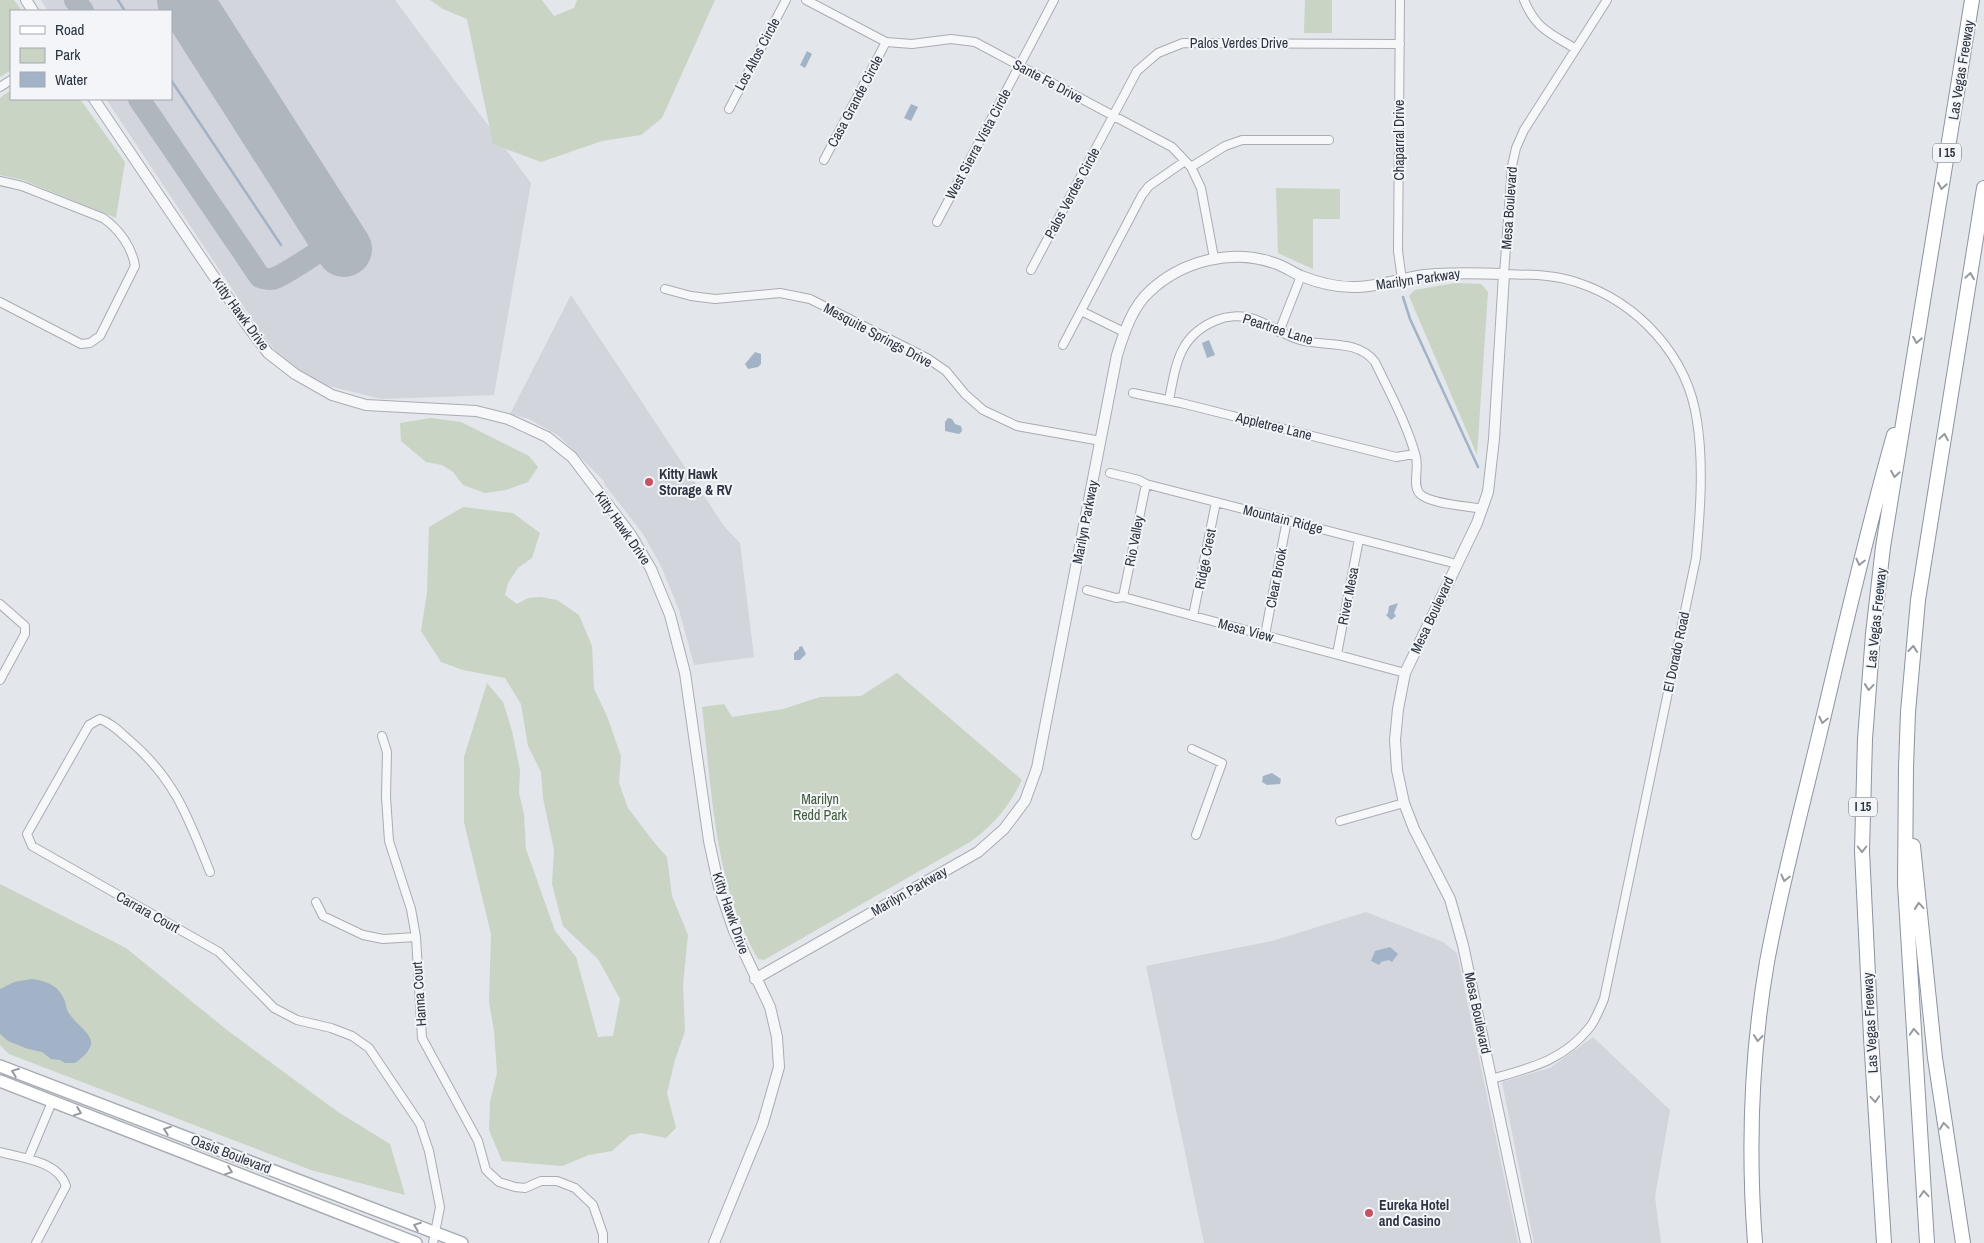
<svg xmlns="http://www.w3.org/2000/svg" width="1984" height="1243" font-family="'Archivo Narrow',sans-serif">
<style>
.built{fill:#d2d5dc}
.green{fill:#c9d4c5}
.water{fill:#a2b3c7}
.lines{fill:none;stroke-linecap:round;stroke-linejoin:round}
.stream{stroke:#a2b3c7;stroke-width:2.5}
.taxiway{stroke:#b0b6be;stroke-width:22}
.runway{stroke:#b0b6be;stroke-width:56}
.minor-casing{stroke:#a8adb4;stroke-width:10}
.tertiary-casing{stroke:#a8adb4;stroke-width:12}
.secondary-casing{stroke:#a8adb4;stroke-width:14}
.motorway-casing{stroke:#8c94a0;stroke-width:16}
.minor{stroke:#f6f7f9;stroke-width:8}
.tertiary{stroke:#f6f7f9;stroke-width:10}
.secondary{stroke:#fff;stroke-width:11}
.motorway{stroke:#fff;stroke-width:14}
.oneway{stroke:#969aa0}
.poi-dot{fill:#c55363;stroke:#f3f5f8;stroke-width:2}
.labels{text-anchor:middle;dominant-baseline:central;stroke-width:4;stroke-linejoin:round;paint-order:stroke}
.shield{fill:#f3f5f8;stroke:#686e78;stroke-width:1}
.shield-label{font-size:12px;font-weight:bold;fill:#2c3441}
.street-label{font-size:14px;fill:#2c3441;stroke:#f3f5f8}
.poi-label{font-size:14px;font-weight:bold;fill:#2c3441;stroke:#f3f5f8;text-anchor:start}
.park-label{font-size:14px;fill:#415c3b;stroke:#f3f5f8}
</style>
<rect width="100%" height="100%" fill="#e3e6ea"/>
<!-- built -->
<path class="built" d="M41 0H395L531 183 494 395 381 399 329 386 306 376 279 355 260 331 106 99H171V11H48Z
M571 295 724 526 740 543 754 657 694 665 679 610 661 566 643 534 605 485 603 480 559 436 529 419 510 414Z
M1366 912 1443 942 1457 953 1518 1243H1204L1146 966 1272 941Z
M1593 1037 1670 1110 1655 1197 1661 1243H1534L1502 1082 1550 1068Z"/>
<!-- green -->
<path class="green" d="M0 0H14L22 11H11V70L0 77Z
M430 0H542L554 16 574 8 577 0H715L662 118 641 135 602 141 541 162 493 144 467 19 443 9Z
M1305 0H1332V33H1304Z
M11 90V99H80L125 162 116 218 23 180 0 175V98Z
M1276 188 1340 189V219H1313V269L1278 253Z
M1456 283 1481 284 1488 292 1477 455 1409 296 1415 290Z
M431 418 461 422 529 456 538 467 528 482 506 490 485 493 463 485 453 472 442 465 426 462 401 441 400 423Z
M463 507 513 513 540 533 532 558 518 568 508 583 505 595 517 604 528 598 541 597 557 600 579 615 592 646 594 689 607 716 621 756 619 783 628 808 653 841 667 857 672 896 688 935 683 985 685 1031 675 1060 667 1093 676 1128 666 1138 641 1133 630 1135 612 1151 589 1155 562 1166 502 1161 489 1130 490 1102 497 1073 494 1031 489 1002 491 934 464 822V757L487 683 503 702 512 731 520 770 519 793 524 814 526 849 555 931 576 957 598 1037 613 1036 620 999 598 959 563 926 552 884 554 850 543 798 541 772 528 746 521 704 505 678 463 670 441 662 421 631 427 592 429 527Z
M897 673 1022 780C1008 807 995 824 970 842L764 960 758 959C714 884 712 791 702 707L724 704 732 717 783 709 820 697 861 696Z
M0 884 126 948 227 1030 338 1112 390 1144 405 1195 311 1170 9 1054 0 1045Z"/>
<!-- water -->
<path class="water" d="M807 51 812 54 805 68 800 65Z
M911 104 918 107 911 121 904 118Z
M1209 340 1215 355 1207 358 1202 343Z
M755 352 761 354V364L758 367 748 369 745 364Z
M948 418 952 419 955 424 961 426 962 431 959 434 945 431V422Z
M1398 603 1394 613 1396 616 1391 620 1386 615 1388 613 1389 606Z
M802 646 806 654 800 660H794V653L799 649V647Z
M1272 773 1281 779 1280 784 1267 785 1262 782 1263 776Z
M1390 947 1398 954 1392 962 1389 960 1381 962 1379 965 1371 961 1375 951Z
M32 979C46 981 58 985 64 999 66 1003 66 1007 67 1010 79 1032 110 1038 75 1063H65L60 1060 51 1059 42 1052 28 1049 8 1041 0 1034V989L14 982Z"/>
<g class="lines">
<!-- stream -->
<path class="stream" d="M118 0 125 11
M171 80 281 245
M1403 297 1410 319 1478 467"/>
<!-- taxiway -->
<path class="taxiway" d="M75 0 83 11
M139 99 260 277C265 279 270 280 275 278 283 275 325 249 329 243 333 237 331 231 329 224"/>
<!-- runway -->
<path class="runway" d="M185 0 344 249"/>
<!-- minor casing -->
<g class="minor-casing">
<path id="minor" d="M806 0 886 42 912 44 951 39 975 42 1172 147 1191 167 1201 188 1214 258
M1400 0 1398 251 1402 280
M1524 0C1536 29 1550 33 1576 49
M0 87 11 80
M729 109 786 0
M824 160 886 42
M1191 167 1225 146 1242 140H1329
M0 181 22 186 103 218C119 229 132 247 135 266L100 336 90 343 81 344 0 302
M937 222 1054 0
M1031 270 1137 71 1158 53 1183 43 1400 44
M665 289 691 296 715 299 780 293 810 299 927 358 946 371 965 394 983 410 1017 426 1101 441
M1081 311 1124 332
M1279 332 1301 276
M1063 345 1142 195 1149 186 1185 161
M1133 393 1181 403 1396 457 1415 454
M1169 400C1176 364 1179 335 1217 320 1227 316 1241 315 1251 318 1268 323 1283 335 1300 340 1325 347 1358 339 1375 362 1390 393 1407 424 1416 457 1419 469 1412 486 1420 494 1430 504 1468 506 1483 509
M1110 473 1139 480 1146 484 1457 564
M1087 590 1116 598 1123 597 1405 673
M1123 597 1146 484
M0 604 25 626V634L0 680
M1193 616 1216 502
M1265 635 1287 520
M1337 654 1359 539
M382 736 387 752 386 797 389 841 411 909 416 937 422 1038 478 1141 486 1170 499 1182 515 1187 525 1188 541 1181H557L575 1188 593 1205 603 1234V1243
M1192 749 1222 763 1196 835
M1340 821 1404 803
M210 872C188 817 175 779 128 739 119 731 111 723 100 719L89 725 27 834 32 846 219 952 274 1008 297 1020 331 1028 352 1036 369 1048 420 1124 429 1151 440 1207 433 1243
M316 902 323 916 363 935 383 939 416 937
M1491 1079C1530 1068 1563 1061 1590 1027 1596 1019 1600 1008 1604 999L1696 558C1700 515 1704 465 1697 421 1688 356 1638 302 1576 282 1553 274 1528 275 1504 274L1512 166 1516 148 1524 130 1607 0
M0 1152C22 1158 58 1161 66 1186L36 1243
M28 1159 52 1102"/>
</g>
<!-- tertiary casing -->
<g class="tertiary-casing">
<path id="tertiary" d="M26 0 33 11
M94 99 246 324 268 353 295 374 332 395 366 405 476 411 508 419 547 437 572 457 631 535 651 569 670 615 685 673 709 841 719 887 734 931 770 1007 777 1037 779 1067 763 1123 714 1243
M755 979 978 852 1004 829 1025 801 1037 768 1117 355C1124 333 1132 307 1150 291 1182 261 1232 248 1274 263 1284 266 1292 272 1301 276 1319 283 1338 288 1357 287 1380 286 1402 278 1425 275 1451 272 1478 273 1504 274L1494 439 1488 492 1477 523 1405 673 1398 709 1395 740 1397 770 1404 803 1414 829 1450 899 1463 945 1526 1243"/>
</g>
<!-- secondary casing -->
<g class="secondary-casing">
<path id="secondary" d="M0 1066 462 1243
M0 1081 416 1243"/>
</g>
<!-- motorway casing -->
<g class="motorway-casing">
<path id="motorway" d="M1913 846 1935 1058 1963 1243
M1755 1243C1748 1150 1751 1055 1767 962 1781 886 1801 811 1819 736 1843 635 1866 534 1894 435
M1884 1243 1871 1037 1862 851 1865 739 1873 634 1883 547 1972 0
M1927 1243 1905 884 1906 768 1908 712 1918 600 1984 188"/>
</g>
<!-- minor -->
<use href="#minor" class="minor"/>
<!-- tertiary -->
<use href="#tertiary" class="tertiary"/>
<!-- secondary -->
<use href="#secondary" class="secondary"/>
<!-- motorway -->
<use href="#motorway" class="motorway"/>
</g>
<!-- one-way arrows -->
<defs><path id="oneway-chevron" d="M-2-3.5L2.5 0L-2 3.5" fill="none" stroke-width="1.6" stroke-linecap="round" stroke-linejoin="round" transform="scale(1.25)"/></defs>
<g class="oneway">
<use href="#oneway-chevron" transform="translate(1942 186) rotate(99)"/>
<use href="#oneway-chevron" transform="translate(1970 276) rotate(-81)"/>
<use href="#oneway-chevron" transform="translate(1917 340) rotate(99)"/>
<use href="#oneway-chevron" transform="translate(1944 437) rotate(-81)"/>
<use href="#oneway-chevron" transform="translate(1895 474) rotate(99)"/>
<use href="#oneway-chevron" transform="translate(1860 562) rotate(103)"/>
<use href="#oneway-chevron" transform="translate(1913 649) rotate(-84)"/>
<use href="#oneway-chevron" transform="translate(1869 687) rotate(95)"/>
<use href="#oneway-chevron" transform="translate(1823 720) rotate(103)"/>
<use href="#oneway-chevron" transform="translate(1862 849) rotate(90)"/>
<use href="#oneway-chevron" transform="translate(1785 878) rotate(103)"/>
<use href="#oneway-chevron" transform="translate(1919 906) rotate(-95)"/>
<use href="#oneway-chevron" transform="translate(1914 1032) rotate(-94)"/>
<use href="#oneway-chevron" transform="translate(1758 1038) rotate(96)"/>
<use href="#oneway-chevron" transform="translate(15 1072) rotate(-159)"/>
<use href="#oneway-chevron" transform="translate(1875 1099) rotate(86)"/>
<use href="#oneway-chevron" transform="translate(78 1112) rotate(21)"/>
<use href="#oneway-chevron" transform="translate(1944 1126) rotate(-98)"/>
<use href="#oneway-chevron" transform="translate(167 1130) rotate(-159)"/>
<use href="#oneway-chevron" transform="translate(229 1171) rotate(21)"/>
<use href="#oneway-chevron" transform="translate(1924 1194) rotate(-94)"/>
<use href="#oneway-chevron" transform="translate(417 1226) rotate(-159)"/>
</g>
<!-- markers -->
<g class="poi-dot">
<circle cx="649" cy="482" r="5"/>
<circle cx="1369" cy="1213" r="5"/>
</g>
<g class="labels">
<!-- shield labels -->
<g class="shield">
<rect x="1933" y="143.5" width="28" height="19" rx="4"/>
<rect x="1849" y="797.5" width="28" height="19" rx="4"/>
</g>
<g class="shield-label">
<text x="1947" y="153">I 15</text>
<text x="1863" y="807">I 15</text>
</g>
<!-- street labels -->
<g class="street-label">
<text x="1239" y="43">Palos Verdes Drive</text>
<text transform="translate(757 54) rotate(-62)">Los Altos Circle</text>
<text transform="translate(1961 70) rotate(-81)">Las Vegas Freeway</text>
<text transform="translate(1048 81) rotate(28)">Sante Fe Drive</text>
<text transform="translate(855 101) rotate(-62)">Casa Grande Circle</text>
<text transform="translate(1399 140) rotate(-90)">Chaparral Drive</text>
<text transform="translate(978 144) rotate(-62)">West Sierra Vista Circle</text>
<text transform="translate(1072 193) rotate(-62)">Palos Verdes Circle</text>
<text transform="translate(1509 208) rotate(-86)">Mesa Boulevard</text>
<text transform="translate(1418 279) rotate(-8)">Marilyn Parkway</text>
<text transform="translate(241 314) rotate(54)">Kitty Hawk Drive</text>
<text transform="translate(1278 329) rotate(18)">Peartree Lane</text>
<text transform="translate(878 335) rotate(28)">Mesquite Springs Drive</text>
<text transform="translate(1274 426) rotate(14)">Appletree Lane</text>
<text transform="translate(1283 519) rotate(14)">Mountain Ridge</text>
<text transform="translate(1085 522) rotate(-79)">Marilyn Parkway</text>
<text transform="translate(623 528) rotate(55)">Kitty Hawk Drive</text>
<text transform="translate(1134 541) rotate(-79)">Rio Valley</text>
<text transform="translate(1205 559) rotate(-79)">Ridge Crest</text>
<text transform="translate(1276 578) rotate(-79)">Clear Brook</text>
<text transform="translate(1348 596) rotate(-79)">River Mesa</text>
<text transform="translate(1432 615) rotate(-65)">Mesa Boulevard</text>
<text transform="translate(1876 618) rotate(-84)">Las Vegas Freeway</text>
<text transform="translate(1246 630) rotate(15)">Mesa View</text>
<text transform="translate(1676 652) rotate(-78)">El Dorado Road</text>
<text transform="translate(909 891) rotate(-30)">Marilyn Parkway</text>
<text transform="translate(148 912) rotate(29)">Carrara Court</text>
<text transform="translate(731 913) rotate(71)">Kitty Hawk Drive</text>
<text transform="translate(419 994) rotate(-94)">Hanna Court</text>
<text transform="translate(1478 1013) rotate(78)">Mesa Boulevard</text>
<text transform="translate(1870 1023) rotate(-93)">Las Vegas Freeway</text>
<text transform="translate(231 1154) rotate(21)">Oasis Boulevard</text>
</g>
<!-- poi labels -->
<g class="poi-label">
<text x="659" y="474">Kitty Hawk<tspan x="659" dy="16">Storage &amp; RV</tspan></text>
<text x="1379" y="1205">Eureka Hotel<tspan x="1379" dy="16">and Casino</tspan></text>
</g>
<!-- park labels -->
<g class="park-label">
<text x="820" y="799">Marilyn<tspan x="820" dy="16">Redd Park</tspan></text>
</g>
</g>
<!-- legend -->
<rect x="10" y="10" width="162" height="90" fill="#f3f5f8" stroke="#a3a8af"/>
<rect x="20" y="26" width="25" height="8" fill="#ffffff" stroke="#a3a8af"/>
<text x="55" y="35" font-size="15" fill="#2c3441">Road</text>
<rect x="20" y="48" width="25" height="15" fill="#c9d4c5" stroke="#a3a8af"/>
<text x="55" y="60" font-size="15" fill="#2c3441">Park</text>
<rect x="20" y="72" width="25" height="15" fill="#a2b3c7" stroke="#a3a8af"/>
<text x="55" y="85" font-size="15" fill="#2c3441">Water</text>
</svg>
